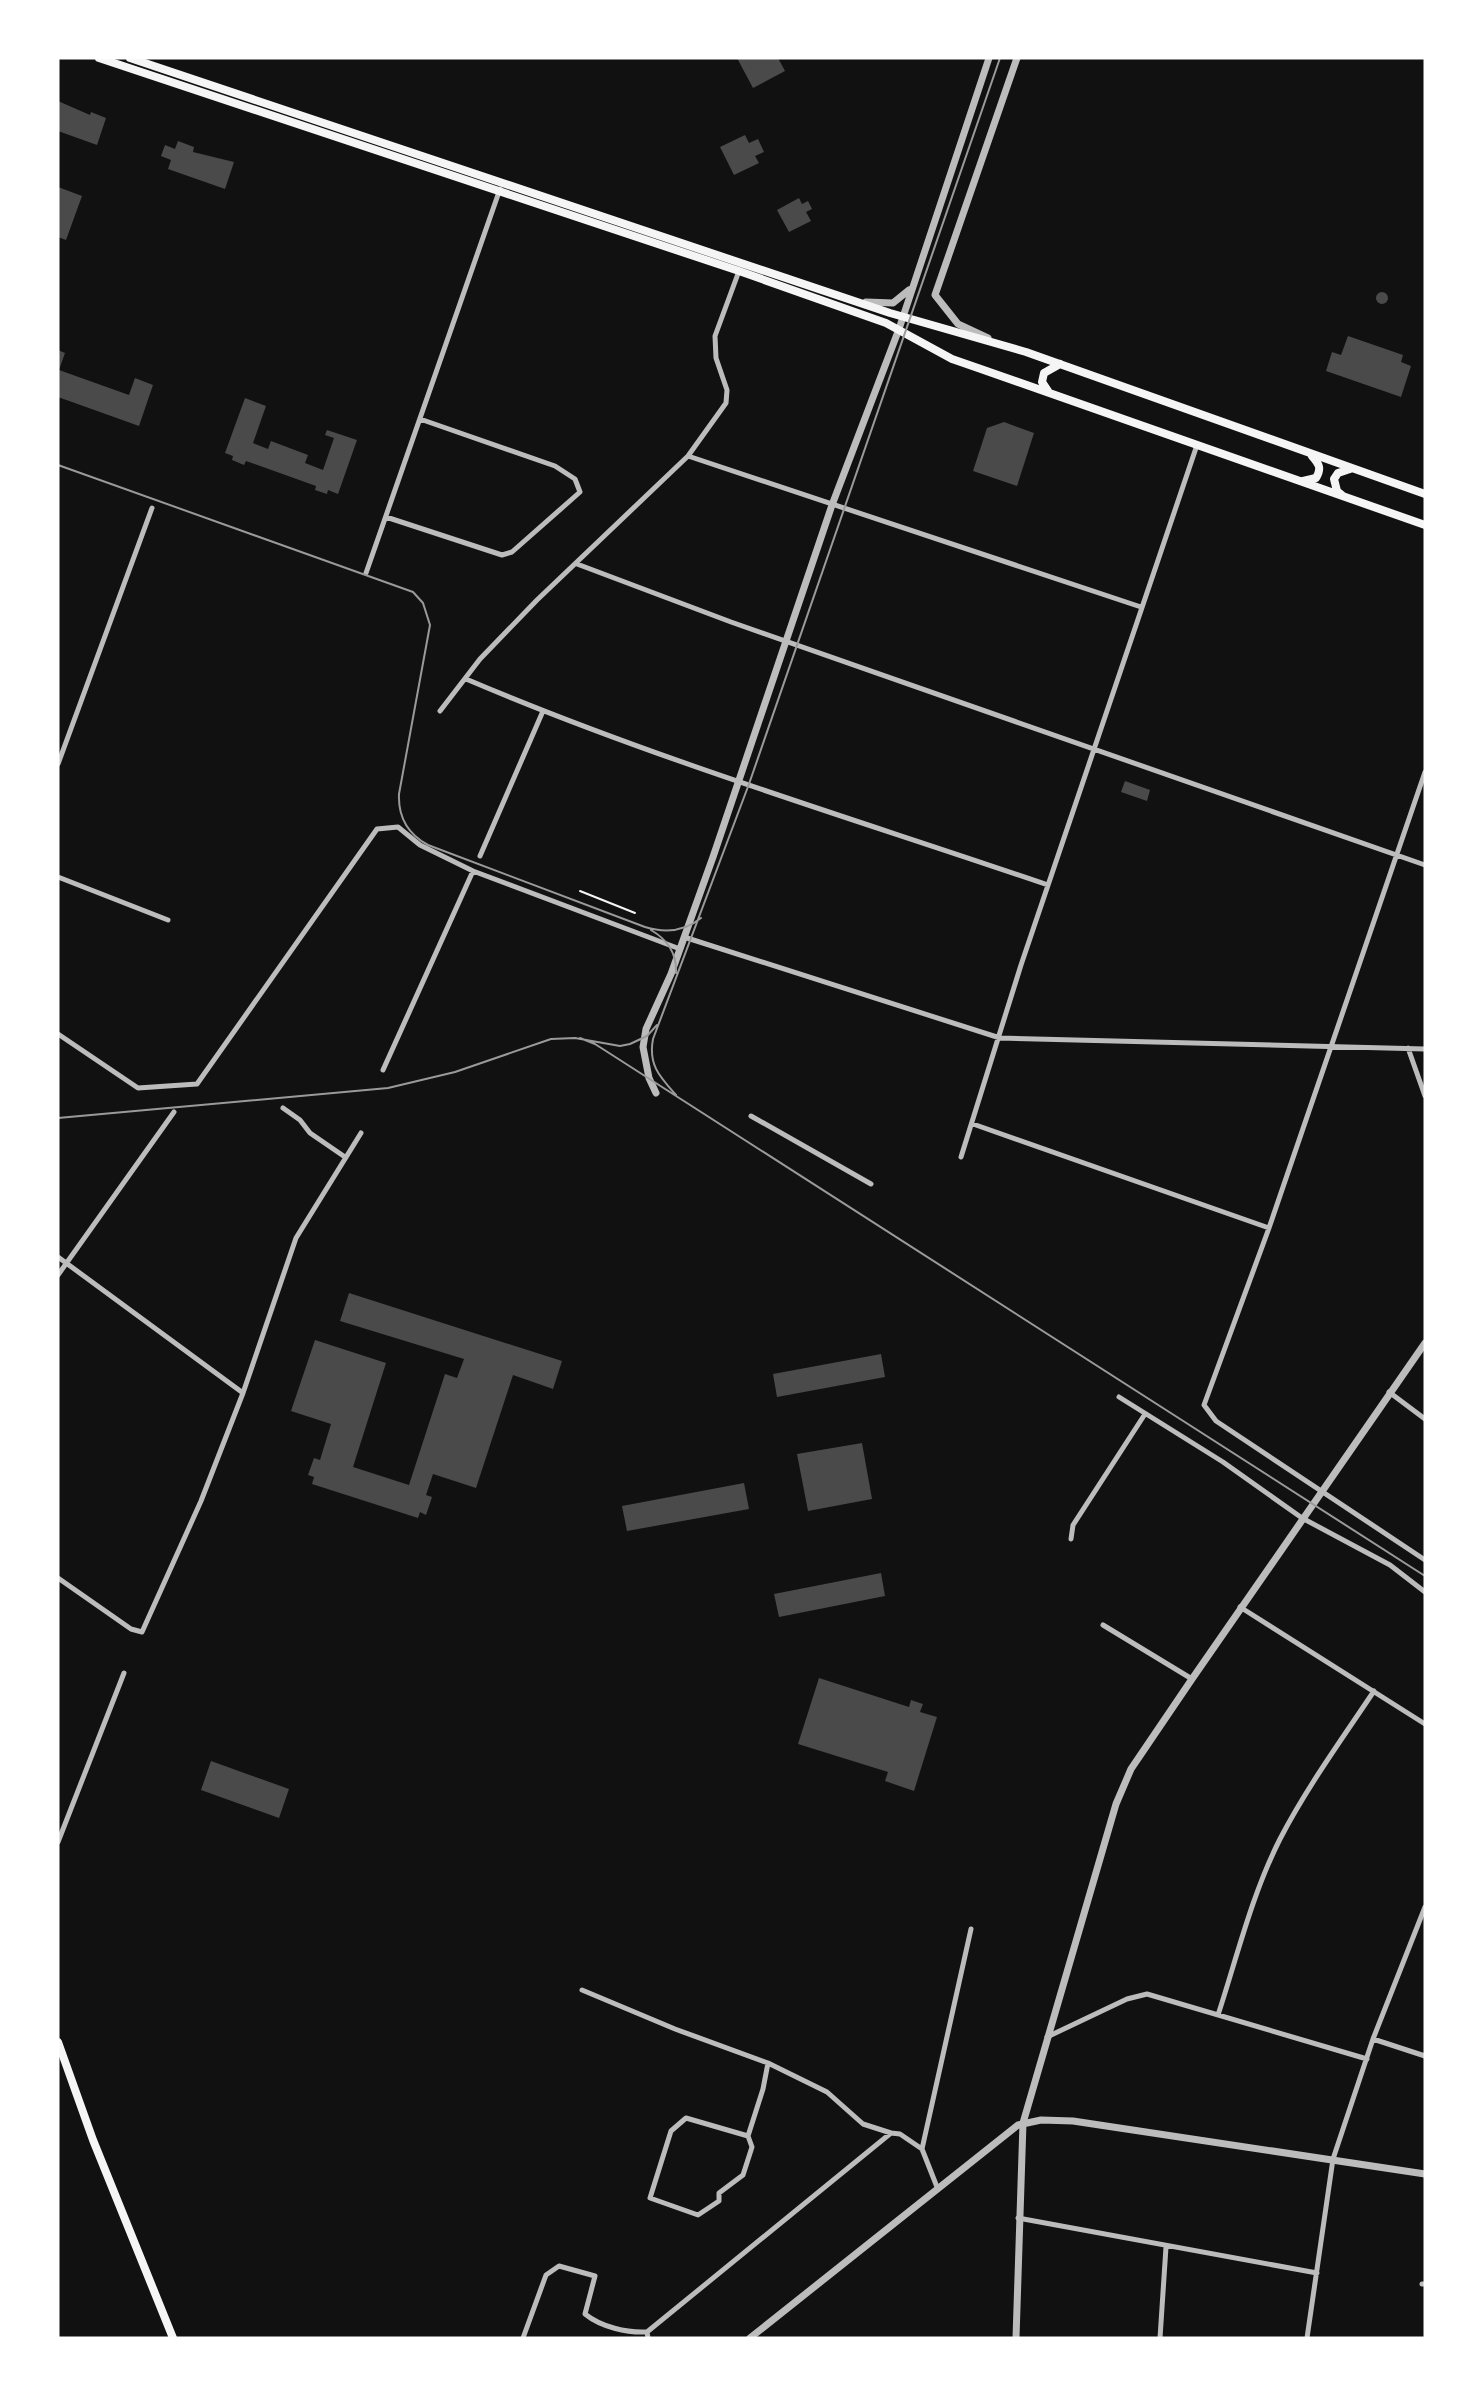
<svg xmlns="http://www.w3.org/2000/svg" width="1483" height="2396" font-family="'Playfair Display',serif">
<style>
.building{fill:#4a4a4a}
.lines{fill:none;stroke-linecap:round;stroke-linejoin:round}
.path{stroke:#f5f5f5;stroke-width:2}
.minor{stroke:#bcbcbc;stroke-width:5}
.tertiary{stroke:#bcbcbc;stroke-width:7}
.secondary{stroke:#f5f5f5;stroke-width:8}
.tram{stroke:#9a9a9a;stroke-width:2}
</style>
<rect width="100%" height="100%" fill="#111"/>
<!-- building -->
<path class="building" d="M737 58H778L785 71 753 88Z
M58 101 90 115 91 112 106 118 97 145 58 131Z
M745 135 749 143 758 139 764 152 755 156 759 163 734 175 720 147Z
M178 141 194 147 193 152 234 162 225 189 168 169 171 160 161 156 165 145 175 149Z
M58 187 82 196 66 240 58 237Z
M799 198 802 204 808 201 812 209 806 212 811 221 789 232 777 210Z
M1376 298a6 6 0 1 1 12 0a6 6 0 1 1-12 0Z
M1348 336 1403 355 1401 362 1411 366 1401 397 1326 371 1332 352 1341 355Z
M58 350 65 353 59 370 129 395 135 378 153 385 139 426 58 397Z
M245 398 266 406 253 443 268 449 271 441 308 455 305 463 323 470 334 438 325 435 327 430 357 440 338 494 328 490 327 494 315 490 316 486 246 461 244 465 232 460 233 456 225 453Z
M1004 422 1034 433 1017 486 973 471 987 428Z
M1125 781 1150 790 1147 801 1121 792Z
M349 1293 562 1361 553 1389 513 1375 476 1488 433 1474 426 1495 432 1497 426 1515 420 1512 418 1518 312 1484 314 1477 308 1475 314 1458 320 1460 331 1424 291 1411 315 1340 386 1363 353 1467 409 1485 445 1374 457 1378 464 1359 340 1321Z
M881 1354 885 1377 777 1397 773 1374Z
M862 1443 872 1499 808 1511 797 1454Z
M744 1483 749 1509 627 1531 622 1506Z
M881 1573 885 1596 779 1617 774 1594Z
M819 1678 909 1707 911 1700 923 1704 920 1712 937 1717 914 1791 885 1781 888 1772 798 1744Z
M211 1761 289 1789 279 1818 201 1790Z"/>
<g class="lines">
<!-- path -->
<path class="path" d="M580 891 635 913"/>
<!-- minor -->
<path class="minor" d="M688 456 1141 607
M386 517 502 555 512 552 580 492 575 479 555 466 420 419
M577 564 731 622 1425 865
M366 573 500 189
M466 679C654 759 855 819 1048 885
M440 711 480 659 537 600 688 456 726 403 727 390 716 358 715 336 739 271
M58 764 152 508
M1425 772 1269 1228 1204 1405 1216 1421 1425 1560
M480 856 543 711
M58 877 168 920
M684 937 1000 1038 1425 1049
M58 1034 138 1088 197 1084 377 829 398 827 420 845 473 871 680 949
M1408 1048 1425 1096
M383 1070 473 871
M283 1108 300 1120 310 1133 345 1157
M751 1116 871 1184
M973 1124 1269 1228
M961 1157 1021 965 1197 445
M58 1257 243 1393
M58 1275 174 1112
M1389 1392 1425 1419
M1119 1397 1223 1462 1302 1518 1390 1565 1425 1592
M1071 1539 1073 1525 1145 1414
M58 1578 131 1629 142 1632 201 1501 243 1393 296 1238 361 1133
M1240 1607 1425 1724
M1103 1625 1192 1679
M58 1842 124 1673
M582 1990 675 2029 768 2063 827 2092 863 2124 891 2133
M1218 2015C1237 1957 1252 1894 1280 1839 1307 1787 1342 1739 1374 1691
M1047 2037 1127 1999 1147 1994 1367 2059
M1373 2039 1425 2056
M748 2136 686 2118 671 2131 650 2198 698 2215 719 2201V2193L743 2175 752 2147 748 2136 763 2089 768 2063
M937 2187 922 2149 971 1929
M1018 2218 1317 2273
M1422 2284H1425
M523 2338 546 2275 559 2266 595 2276 585 2314C601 2327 627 2333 647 2332
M648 2338 647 2332 891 2133 900 2134 922 2149
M1160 2338 1166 2247
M1307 2338 1333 2159 1373 2039 1425 1907"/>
<!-- tertiary -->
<path class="tertiary" d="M866 302 893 303 909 290
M988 338 958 324 935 295 1017 58
M656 1093 649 1078 643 1047 646 1029 671 974 713 857 832 505 899 329 989 58
M750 2338 1018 2125 1041 2120 1073 2121 1425 2174
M1016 2338 1023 2123 1116 1804 1131 1769 1192 1679 1425 1343"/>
<!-- secondary -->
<path class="secondary" d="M99 58 739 271 886 323 952 359 978 368 1425 525
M130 58 890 313 1026 352 1425 494
M1048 391 1042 382 1044 373 1060 364
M1303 481 1316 478C1322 468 1319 464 1312 456
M1342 495 1337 491 1334 479 1338 473 1350 469
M58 2042 93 2140 173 2338"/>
<!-- tram -->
<path class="tram" d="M58 465 413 592 423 603 430 625 399 794C398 817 408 834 428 845L645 927C665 933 684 932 701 918
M651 930C668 940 677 954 676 973
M580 1038 595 1044 1425 1576
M676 1095C660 1077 648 1065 653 1039L749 784 1000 58
M58 1118 388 1088 455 1072 551 1039 575 1038 620 1046 630 1044 647 1036 657 1025"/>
</g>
<!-- border -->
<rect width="1483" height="2396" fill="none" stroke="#ffffff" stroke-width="119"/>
</svg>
